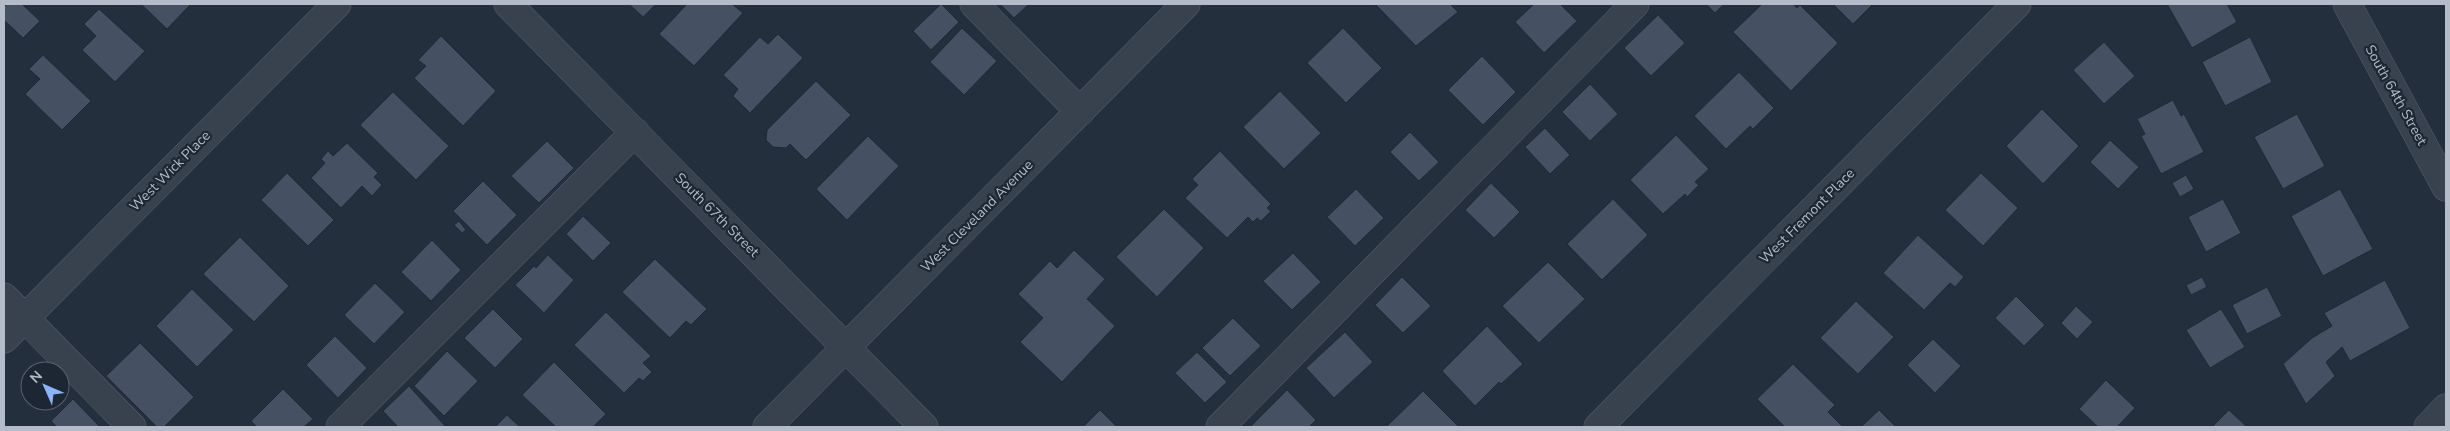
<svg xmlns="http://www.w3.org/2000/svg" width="2450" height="431" font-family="'Nunito Sans',sans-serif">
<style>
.building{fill:#455162;stroke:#1f2835}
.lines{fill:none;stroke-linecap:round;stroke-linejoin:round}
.minor-casing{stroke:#565f6c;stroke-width:29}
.minor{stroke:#38414e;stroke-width:28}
.labels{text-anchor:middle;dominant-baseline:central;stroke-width:4.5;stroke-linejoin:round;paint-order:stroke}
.street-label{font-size:14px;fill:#b4bcc9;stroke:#1d2633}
</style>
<rect width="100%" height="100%" fill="#242f3e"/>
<!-- building -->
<path class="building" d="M7 4H22L40 21 23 38 4 20V7Z
M141 4H191L167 29Z
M629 4H656L643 17Z
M687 4H732L743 13 694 66 659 34Z
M941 4 959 22 931 50 913 31Z
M1000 4H1029L1014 18Z
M1375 4H1450L1458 12 1416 46Z
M1534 4H1560L1577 21 1544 53 1515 22Z
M1706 4H1724L1715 13Z
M1762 4H1793L1797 8 1800 5 1838 43 1791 91 1733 32Z
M1833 4H1873L1853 24Z
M2167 4H2227L2237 22 2192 48Z
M99 9 145 51 115 82 82 50 96 36 84 24Z
M1658 15 1685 43 1651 76 1624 48Z
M962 28 997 61 964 95 930 62Z
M1343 28 1382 68 1346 103 1307 63Z
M778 34 803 58 750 113 733 96 738 89 723 75 760 37 768 44Z
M441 36 496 91 463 126 414 78 426 66 418 60Z
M2250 37 2272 82 2225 106 2202 62Z
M2104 42 2135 76 2104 104 2073 70Z
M43 55 91 101 62 130 25 94 40 79 29 69Z
M1482 56 1516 92 1483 125 1448 90Z
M1739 72 1774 108 1753 129 1750 126 1726 149 1694 116Z
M816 81 851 115 806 160 790 144 786 148 773 147 766 140 767 130Z
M1590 84 1618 114 1590 141 1562 112Z
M1280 91 1321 133 1284 169 1243 127Z
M393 92 449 146 416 180 360 125Z
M2173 100 2181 116 2184 114 2204 152 2161 174 2141 136 2145 134 2137 119Z
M2042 109 2079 146 2043 184 2006 146Z
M2297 114 2325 166 2283 189 2254 137Z
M1545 128 1570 155 1550 174 1525 147Z
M1410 132 1439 162 1419 181 1390 152Z
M1676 135 1709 169 1695 182 1699 185 1687 197 1685 194 1663 214 1630 180Z
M868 136 899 166 847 220 816 189Z
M2110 140 2139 167 2118 189 2090 162Z
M547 141 574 168 539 203 511 176Z
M347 143 378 173 374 177 382 185 372 196 362 186 341 208 311 178 325 163 321 159 328 151 333 156Z
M1220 151 1271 204 1267 208 1271 211 1261 221 1257 218 1253 222 1248 217 1227 238 1185 198 1198 185 1192 179Z
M287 173 334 220 308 246 261 200Z
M1981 173 2018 208 1983 246 1945 210Z
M2186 175 2194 189 2180 197 2172 183Z
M483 181 517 215 487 245 453 211Z
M1491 183 1520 212 1494 238 1465 210Z
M1356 189 1384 218 1355 246 1327 217Z
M2340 189 2373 249 2323 276 2291 216Z
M1613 199 1648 235 1602 280 1567 244Z
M2223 199 2241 233 2206 252 2188 217Z
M1164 209 1204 248 1157 297 1116 257Z
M583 216 611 243 593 261 566 234Z
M459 221 466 230 462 233 454 225Z
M1918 235 1964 277 1955 287 1950 283 1924 310 1883 273Z
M240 237 289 286 254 322 203 274Z
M432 240 461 270 431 301 401 272Z
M1074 250 1105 279 1087 299 1115 326 1062 382 1020 342 1043 318 1018 294 1050 261 1057 268Z
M1293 253 1321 282 1292 310 1263 281Z
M548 255 574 280 544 313 515 285 534 266 536 268Z
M655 259 707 309 691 325 686 321 670 338 622 292Z
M1548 262 1585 299 1539 343 1502 306Z
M1402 277 1431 306 1403 333 1375 305Z
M2202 277 2207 287 2191 295 2186 285Z
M2385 280 2410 328 2350 361 2342 347 2326 362 2335 376 2306 404 2283 364 2312 338 2332 326 2324 313Z
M375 283 405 312 374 344 344 315Z
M2267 287 2282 316 2247 334 2232 305Z
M192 289 234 330 197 367 156 326Z
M2016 296 2045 325 2024 346 1995 318Z
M1856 301 1894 337 1858 374 1820 338Z
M2076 306 2093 322 2077 339 2061 323Z
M493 309 523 339 495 368 464 338Z
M2221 309 2245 347 2210 368 2186 330Z
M606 312 651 356 643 363 652 372 643 381 639 378 624 393 574 345Z
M1233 318 1261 346 1230 376 1202 348Z
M1487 326 1523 364 1501 384 1499 382 1475 406 1442 371Z
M1345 332 1373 362 1334 398 1306 368Z
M335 336 367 368 338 398 306 365Z
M1933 339 1961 366 1935 393 1907 365Z
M140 343 194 397 164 427H157L106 376Z
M447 351 478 381 444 416 414 386Z
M1197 352 1227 382 1205 403 1175 373Z
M554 362 606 414 593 427H556L522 395Z
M1793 364 1835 405 1828 412 1843 427H1785L1757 399Z
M2106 380 2135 408 2117 427H2098L2079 409Z
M409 386 446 427H398L383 411Z
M283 389 313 419 304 427H257L251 421Z
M1287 390 1316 420 1309 427H1250Z
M1423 391 1459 427H1386Z
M73 399 100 427H57L51 421Z
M1100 410 1117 427H1083Z
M1879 410 1896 427H1861Z
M2229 410 2247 427H2212Z
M507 415 520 427H495Z"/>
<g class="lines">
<!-- minor casing -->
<g class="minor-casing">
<path id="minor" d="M508 4 924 427
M974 4 1080 112
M2347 4 2446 187
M4 297 132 427
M4 339 337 4
M340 427 635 132
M767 427 1186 4
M1220 427 1635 4
M1598 427 2017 4
M2428 427 2446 408"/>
</g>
<!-- minor -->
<use href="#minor" class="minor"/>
</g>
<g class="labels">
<!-- street labels -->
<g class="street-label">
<text transform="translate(2396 95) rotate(61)">South 64th Street</text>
<text transform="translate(170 171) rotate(-45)">West Wick Place</text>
<text transform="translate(717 215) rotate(45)">South 67th Street</text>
<text transform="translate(977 216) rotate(-45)">West Cleveland Avenue</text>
<text transform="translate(1807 216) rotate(-45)">West Fremont Place</text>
</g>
</g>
<!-- border -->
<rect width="2450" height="431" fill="none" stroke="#b4bcc9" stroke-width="10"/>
<!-- north arrow -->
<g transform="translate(45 386) rotate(315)"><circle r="24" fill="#1d2633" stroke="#59626f"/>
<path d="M0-4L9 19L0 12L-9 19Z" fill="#8ab4f8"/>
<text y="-8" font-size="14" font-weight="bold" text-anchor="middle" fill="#b4bcc9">N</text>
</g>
</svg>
